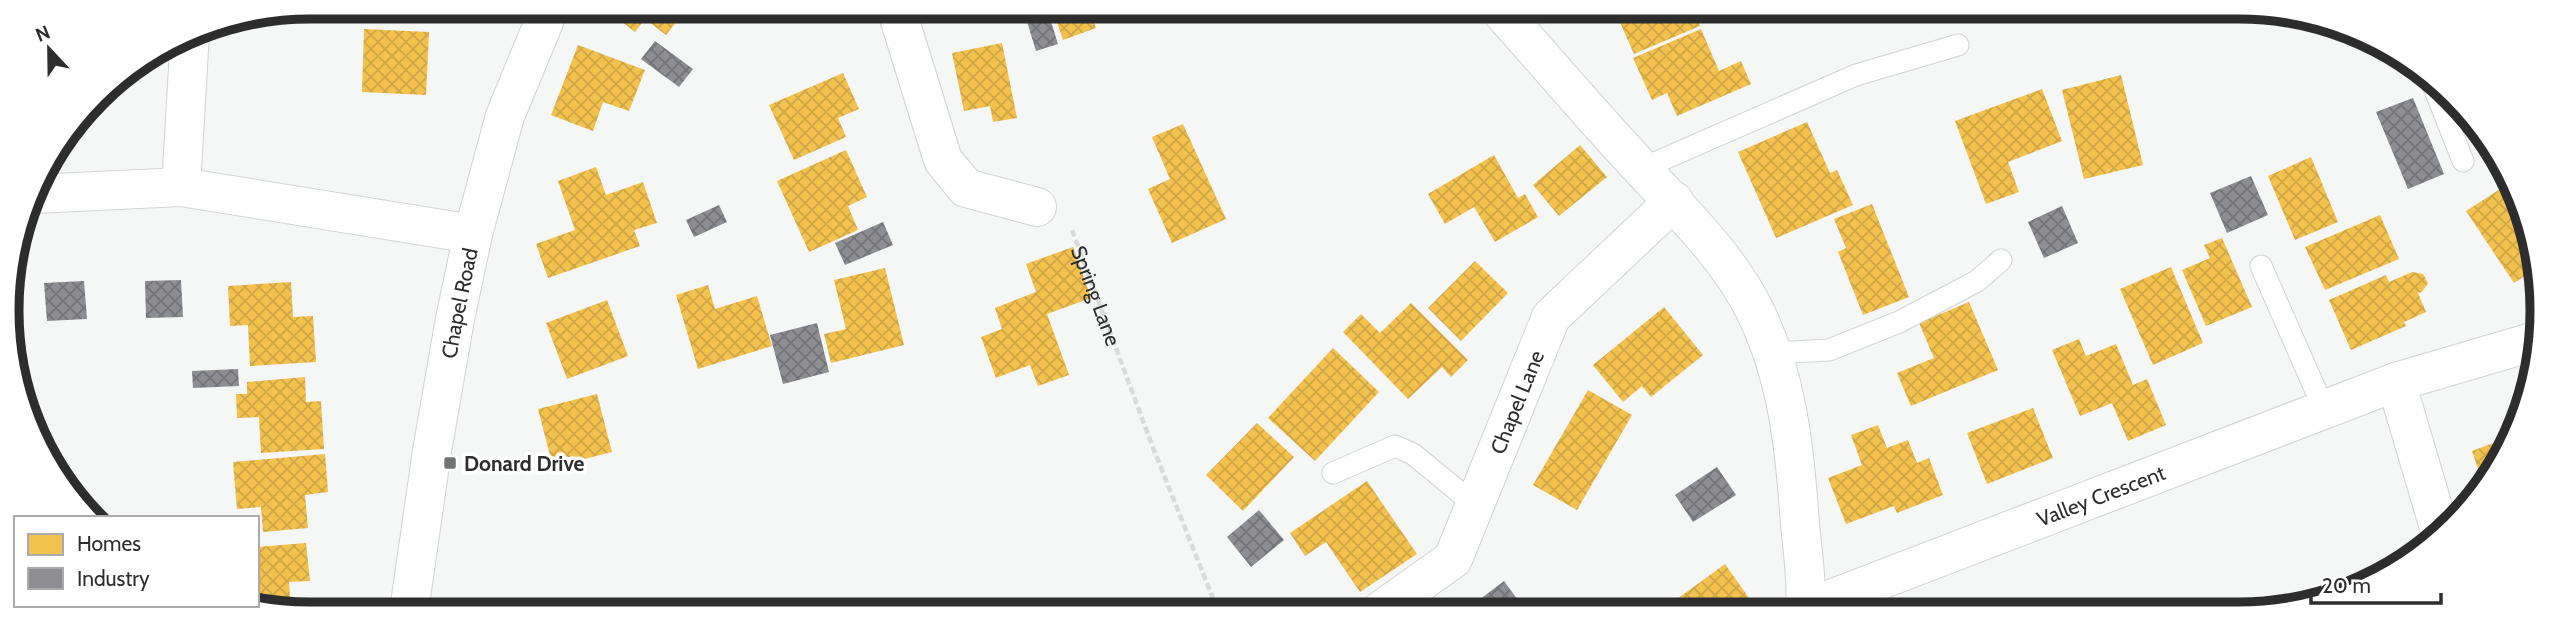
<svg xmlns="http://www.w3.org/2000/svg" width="2549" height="621" font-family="Cabin,sans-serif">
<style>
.homes{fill:url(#homes-cross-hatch)}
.industry{fill:url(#industry-cross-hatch)}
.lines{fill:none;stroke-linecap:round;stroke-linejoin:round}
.service-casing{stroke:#d2d4d3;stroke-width:23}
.minor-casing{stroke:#d2d4d3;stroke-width:40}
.tertiary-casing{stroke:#d2d4d3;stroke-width:40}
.path{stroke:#d9dad9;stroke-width:4.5;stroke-dasharray:7 3.5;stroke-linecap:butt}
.service{stroke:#fefefe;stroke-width:21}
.minor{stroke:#fefefe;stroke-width:38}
.tertiary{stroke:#fefefe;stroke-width:38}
.poi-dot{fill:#727473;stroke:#fff;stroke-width:2.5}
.labels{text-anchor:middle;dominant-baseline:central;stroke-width:7;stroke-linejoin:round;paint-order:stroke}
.street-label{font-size:21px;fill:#2c2d2c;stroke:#fff}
.poi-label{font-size:21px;font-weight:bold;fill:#2c2d2c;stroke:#fff;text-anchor:start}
.rim{fill:none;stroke:#2c2d2c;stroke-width:9}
</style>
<defs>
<pattern id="homes-cross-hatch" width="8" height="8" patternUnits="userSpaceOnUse" patternTransform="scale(1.75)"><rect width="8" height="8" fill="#f2c14e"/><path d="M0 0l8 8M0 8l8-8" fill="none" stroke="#d0a644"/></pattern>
<pattern id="industry-cross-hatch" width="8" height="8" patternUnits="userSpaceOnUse" patternTransform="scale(1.75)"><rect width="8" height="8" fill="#8d8d92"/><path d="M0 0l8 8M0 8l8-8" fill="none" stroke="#737477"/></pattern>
</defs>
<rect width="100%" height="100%" fill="#f5f7f6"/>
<!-- homes -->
<path class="homes" d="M603 7 687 8 666 35 645 19 635 32Z
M1052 8H1089L1096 28 1063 40Z
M1614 9H1693L1700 26 1634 54Z
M364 29 429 32 426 95 362 92Z
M1701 29 1719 71 1741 61 1751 84 1677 116 1667 93 1652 100 1633 58Z
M1002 43 1017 118 993 122 990 106 964 111 952 53Z
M578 45 645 70 629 111 603 102 593 131 551 115Z
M843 73 859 109 838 118 846 137 794 160 769 105Z
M2121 75 2143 165 2084 179 2062 90Z
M2042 89 2062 141 2008 162 2019 192 1986 204 1955 121Z
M1807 122 1830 173 1837 170 1853 205 1776 238 1738 152Z
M1183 124 1226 219 1172 243 1148 189 1170 179 1152 137Z
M1580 145 1607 177 1559 216 1533 185Z
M846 150 867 197 848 206 858 230 809 252 777 181Z
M1494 155 1518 198 1525 194 1538 217 1495 242 1474 207 1445 224 1428 194Z
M2311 157 2338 222 2295 240 2268 176Z
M596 167 606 195 643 182 657 223 634 230 640 246 548 278 536 244 575 230 558 181Z
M2508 184 2532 232 2534 270 2514 283 2466 211Z
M1872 204 1909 297 1863 315 1838 252 1846 248 1834 219Z
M2380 215 2399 259 2325 290 2305 247Z
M2222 238 2252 307 2206 326 2182 270 2210 258 2204 245Z
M1073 247 1091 298 1047 314 1069 375 1038 386 1030 365 996 378 981 337 1002 329 995 308 1036 292 1026 264Z
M1475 261 1508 293 1461 341 1428 308Z
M2171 267 2203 343 2153 365 2120 289Z
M885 268 904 345 831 363 824 334 846 329 834 280Z
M2412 272 2423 274 2428 283 2422 292 2418 293 2426 312 2404 322 2406 326 2351 350 2329 300 2386 275 2389 282Z
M291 282 293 317 313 316 316 362 250 366 248 325 230 326 228 286Z
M708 285 715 309 757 296 772 346 698 369 676 295Z
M607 300 628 356 567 379 546 323Z
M1969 302 1998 370 1911 406 1897 373 1934 358 1919 323Z
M1411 303 1468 360 1451 377 1442 367 1408 399 1343 332 1361 314 1380 333Z
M1664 307 1703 355 1651 397 1642 386 1623 402 1593 365Z
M2079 339 2086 356 2116 344 2133 385 2147 379 2166 425 2128 441 2112 403 2080 416 2052 350Z
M1333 348 1379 392 1315 461 1268 418Z
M305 377 306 402 321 401 324 449 261 453 259 417 237 418 236 394H247V382Z
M1588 390 1632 415 1577 510 1533 485Z
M597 394 612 452 553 467 538 409Z
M2033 408 2053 458 1987 484 1967 433Z
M1257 423 1294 457 1243 511 1206 475Z
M1878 425 1887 448 1908 440 1917 463 1929 458 1943 495 1897 513 1894 506 1846 524 1828 478 1862 465 1851 435Z
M2514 435 2511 445 2483 483 2472 451Z
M325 454 328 492 305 495 308 528 263 532 261 507 237 509 233 462Z
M1367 481 1417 554 1360 592 1326 542 1305 556 1290 533Z
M306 543 310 581 289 582 291 611H270L257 607V547Z
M1725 564 1754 605 1745 611H1663L1662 610Z"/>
<!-- industry -->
<path class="industry" d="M1047 9 1058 44 1036 51 1025 15Z
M655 41 693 69 679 87 641 59Z
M2413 98 2444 174 2408 189 2376 112Z
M2470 117 2480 126 2487 140 2481 143Z
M2251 176 2268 215 2227 233 2210 193Z
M719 205 727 222 694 237 686 220Z
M2062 206 2078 243 2044 258 2028 222Z
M883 222 893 245 845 265 835 243Z
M181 280 183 317 146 318 145 281Z
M84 281 87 319 47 321 44 283Z
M817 323 829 372 783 384 770 335Z
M238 369 239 386 193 388 192 371Z
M1717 467 1736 495 1693 522 1675 495Z
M1259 510 1284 540 1251 567 1227 537Z
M1504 581 1526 611H1481L1475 603Z"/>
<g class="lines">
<!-- service casing -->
<g class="service-casing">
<path id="service" d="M2433 85 2463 161
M1641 169 1856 75 1958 45
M2261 266 2324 409
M1773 353 1829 350 1899 322 1977 281 2001 260
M1333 473 1395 446 1413 454 1475 505"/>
</g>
<!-- minor casing -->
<g class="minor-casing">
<g id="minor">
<path d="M896 8 943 160 966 188 1037 207"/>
<path d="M1499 9C1546 61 1592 116 1640 167 1681 212 1728 256 1755 311 1786 374 1794 442 1799 511 1801 544 1808 579 1805 611"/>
<path d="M181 187 190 33"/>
<path d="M34 194 181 187 473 234"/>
<path d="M2396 382 2441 534"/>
<path id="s2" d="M1805 609 2396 382 2539 340"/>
<path id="s3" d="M1380 611 1453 559 1551 317 1674 201"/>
</g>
</g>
<!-- tertiary casing -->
<g class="tertiary-casing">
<g id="tertiary">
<path id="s4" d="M409 611 432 451 455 319 473 234 505 116 550 7"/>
</g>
</g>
<!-- path -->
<path class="path" id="s1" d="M1072 230 1152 445 1218 611"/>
<!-- service -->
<use href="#service" class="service"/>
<!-- minor -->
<use href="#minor" class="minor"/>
<!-- tertiary -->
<use href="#tertiary" class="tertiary"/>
</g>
<!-- markers -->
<rect class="poi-dot" x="443" y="456" width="14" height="14" rx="3.5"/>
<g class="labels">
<!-- street labels -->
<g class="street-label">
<text stroke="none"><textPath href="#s1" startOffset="70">Spring Lane</textPath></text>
<text stroke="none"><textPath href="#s4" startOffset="312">Chapel Road</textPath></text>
<text stroke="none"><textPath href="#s3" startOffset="259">Chapel Lane</textPath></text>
<text stroke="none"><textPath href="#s2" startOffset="317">Valley Crescent</textPath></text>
</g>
<!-- poi labels -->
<g class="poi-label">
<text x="464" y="463">Donard Drive</text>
</g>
</g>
<!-- crop -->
<path d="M0 0H2549V621H0ZM310 19H2239A291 291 0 0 1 2530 310V311A291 291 0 0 1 2239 602H310A291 291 0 0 1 19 311V310A291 291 0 0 1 310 19Z" fill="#fff" fill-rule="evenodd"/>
<path class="rim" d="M310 19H2239A291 291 0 0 1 2530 310V311A291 291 0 0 1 2239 602H310A291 291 0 0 1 19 311V310A291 291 0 0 1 310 19Z"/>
<!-- legend -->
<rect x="14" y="516" width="245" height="91" fill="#ffffff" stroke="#ababab" stroke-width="2"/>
<rect x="28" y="534" width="35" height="21" fill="#f2c14e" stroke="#ababab" stroke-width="2"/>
<text x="77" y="551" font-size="21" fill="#2c2d2c">Homes</text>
<rect x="28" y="568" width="35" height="21" fill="#8d8d92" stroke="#ababab" stroke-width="2"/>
<text x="77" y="586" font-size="21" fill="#2c2d2c">Industry</text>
<!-- north arrow -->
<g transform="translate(49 49) rotate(338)" stroke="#ffffff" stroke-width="5" paint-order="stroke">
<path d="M0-5L12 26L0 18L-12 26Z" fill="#2c2d2c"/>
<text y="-10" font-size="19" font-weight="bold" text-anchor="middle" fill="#2c2d2c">N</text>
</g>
<!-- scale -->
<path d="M2311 593v10h130v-10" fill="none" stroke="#2c2d2c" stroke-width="3.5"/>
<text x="2322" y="593" font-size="21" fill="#2c2d2c" stroke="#ffffff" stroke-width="5" paint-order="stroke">20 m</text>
</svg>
